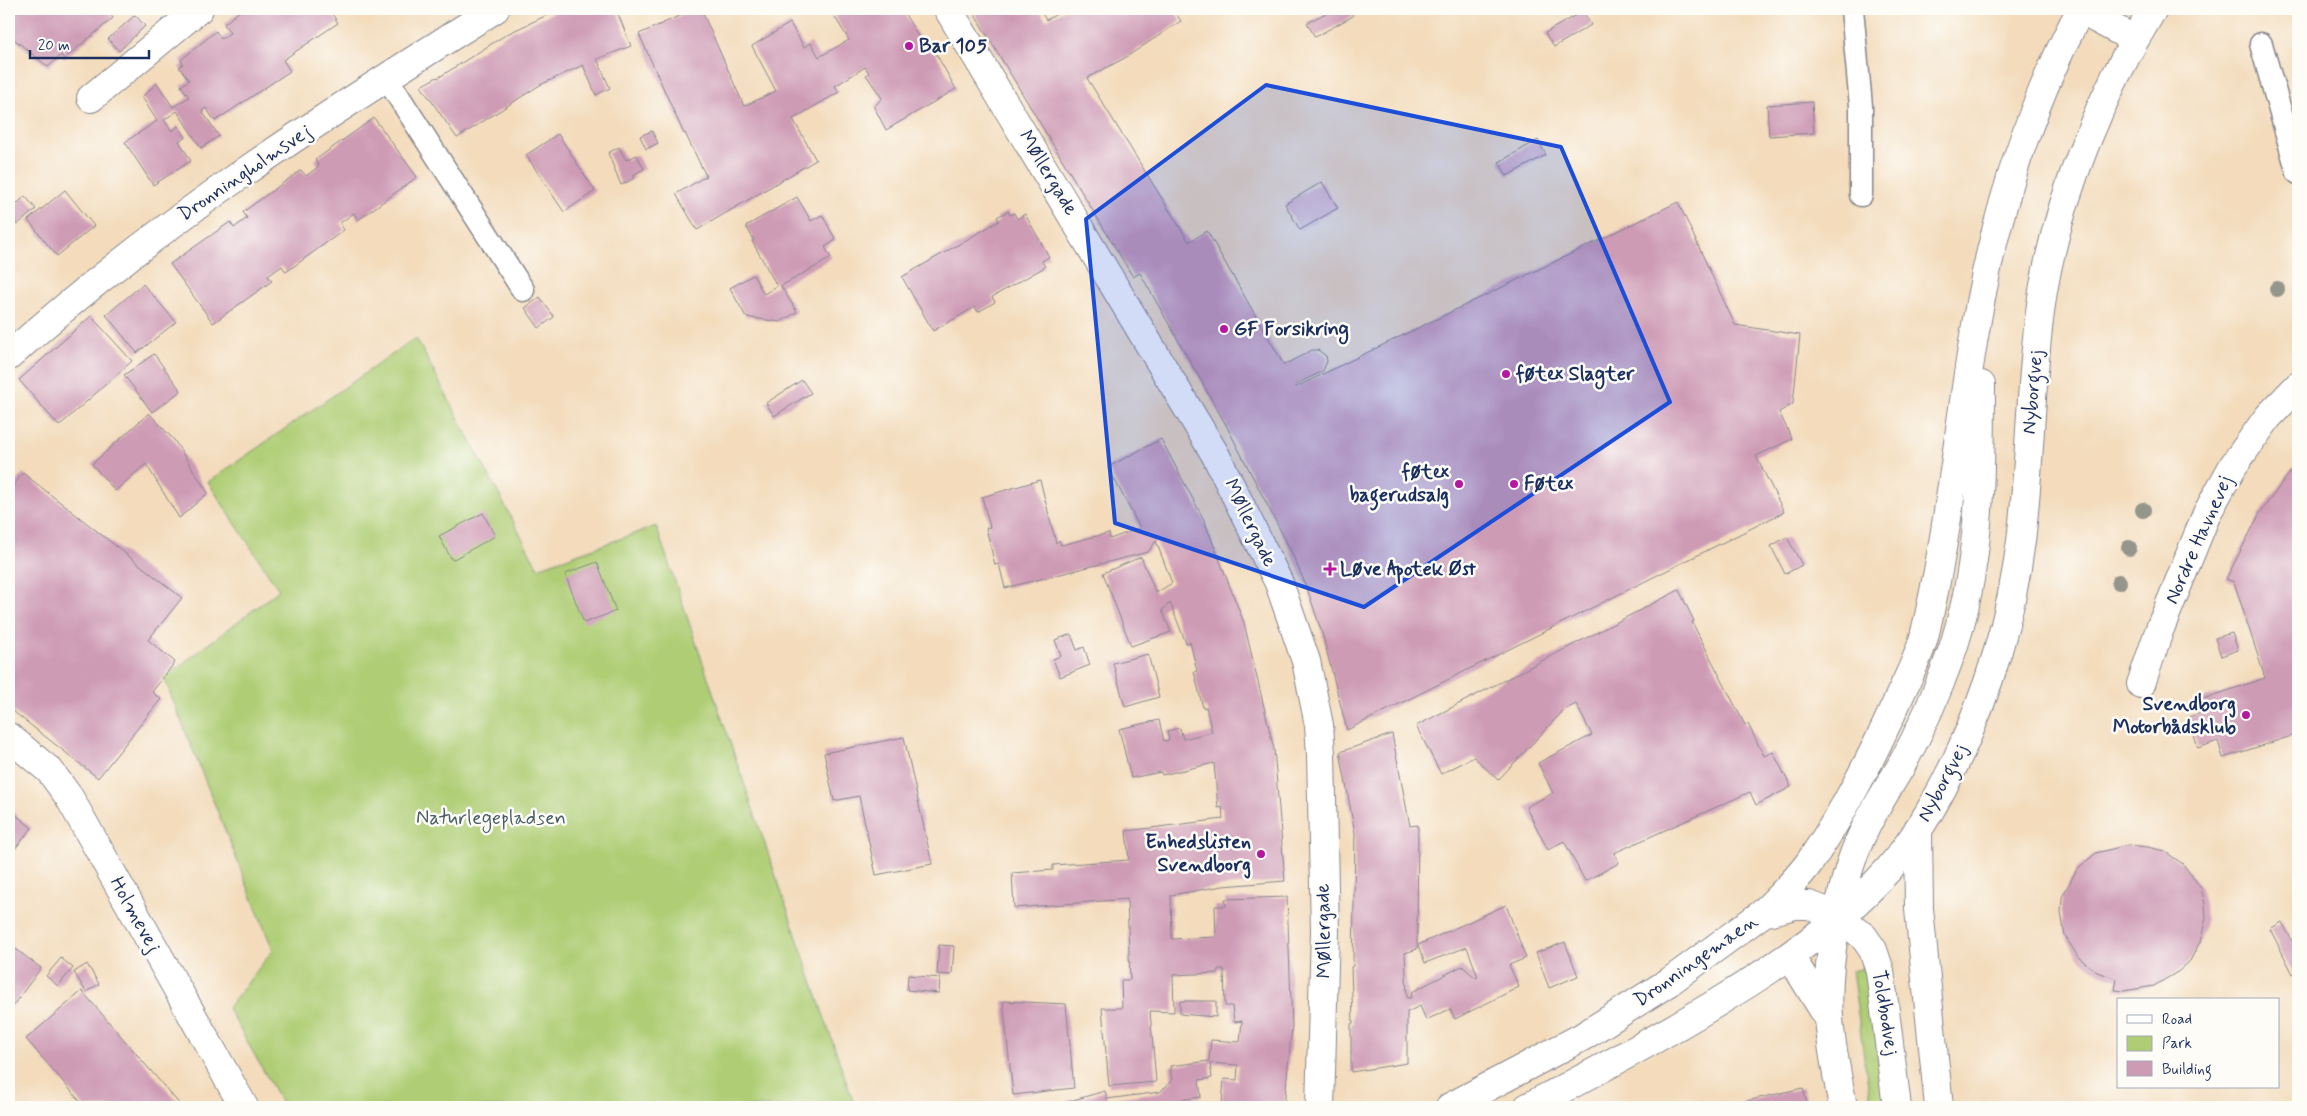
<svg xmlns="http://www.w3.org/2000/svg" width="2307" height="1116" font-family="Mynerve,sans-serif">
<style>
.green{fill:#afcd74;stroke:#657e69}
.building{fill:#ce9bb5}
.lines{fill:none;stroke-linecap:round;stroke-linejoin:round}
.service-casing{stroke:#87858c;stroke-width:25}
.minor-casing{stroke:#87858c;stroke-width:30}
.tertiary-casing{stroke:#87858c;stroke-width:30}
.service{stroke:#fff;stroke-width:22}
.minor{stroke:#fff;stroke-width:28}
.tertiary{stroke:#fff;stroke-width:28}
.tree{fill:#94968c}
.marked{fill:#1d4ed8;fill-opacity:0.2;stroke:#1d4ed8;stroke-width:4;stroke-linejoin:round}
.poi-dot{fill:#b5179e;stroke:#fdfcf7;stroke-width:2}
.labels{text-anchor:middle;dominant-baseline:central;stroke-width:5;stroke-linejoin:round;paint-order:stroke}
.poi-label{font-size:20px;font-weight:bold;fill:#1b2f5e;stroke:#fdfcf7;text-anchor:start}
.street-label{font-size:20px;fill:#1b2f5e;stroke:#fdfcf7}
.park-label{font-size:20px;fill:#475e65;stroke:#fdfcf7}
</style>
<rect width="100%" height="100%" fill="#fdfcf7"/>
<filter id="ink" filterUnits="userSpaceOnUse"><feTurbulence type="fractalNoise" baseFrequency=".02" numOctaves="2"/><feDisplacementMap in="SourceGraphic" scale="10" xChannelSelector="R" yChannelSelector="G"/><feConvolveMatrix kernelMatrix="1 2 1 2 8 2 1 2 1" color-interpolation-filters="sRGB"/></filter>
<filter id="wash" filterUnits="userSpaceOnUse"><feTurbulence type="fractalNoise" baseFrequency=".0096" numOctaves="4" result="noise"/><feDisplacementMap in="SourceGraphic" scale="20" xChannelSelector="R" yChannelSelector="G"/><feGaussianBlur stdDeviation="1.12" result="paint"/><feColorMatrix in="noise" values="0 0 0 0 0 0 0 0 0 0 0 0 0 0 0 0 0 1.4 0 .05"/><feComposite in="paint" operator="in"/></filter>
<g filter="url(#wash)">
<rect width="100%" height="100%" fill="#f3dbbb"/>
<!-- green -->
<path class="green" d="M416 338 538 568 656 526 855 1107H284L228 1008 273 950 164 678 279 590 208 482Z
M1869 967 1885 1107H1871L1852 971Z"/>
<g id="blocks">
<!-- building -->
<path class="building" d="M9 9H106L113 18 64 59 61 55 48 67 9 35Z
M242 9H329L338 23 283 60 290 71 215 121 206 108 202 111 219 136 201 148 177 111 164 120 172 131 178 126 186 137 179 141 191 161 153 185 125 142 157 121 142 97 157 83 173 107 189 97 181 86 189 80 179 67 183 64 181 60 216 31 221 39 230 33 224 24Z
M560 9H616L631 46 597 59 610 88 596 95 583 65 540 85 457 138 421 86 437 77 438 78 507 34Z
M695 9H701L744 106 776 91 752 46 790 23 804 47 811 43 819 57 849 40 830 9H902L921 41 927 38 956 89 886 130 874 107 882 98 866 75 869 73 865 67 835 86 839 92 793 119 816 160 697 230 676 194 706 176 685 133 684 134 639 34Z
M975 9H1039L1046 20 1066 9H1173L1181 21 1123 59 1087 78 1189 242 1207 231 1284 365 1312 350H1318L1326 356 1327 361 1323 371 1295 385 1296 387 1678 202 1735 325 1800 335 1793 404 1779 412 1792 439 1756 456 1784 512 1347 730 1322 633 1307 588 1290 549 1226 425 1140 273 1133 277 976 17Z
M1333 9H1349L1353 16 1315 37 1307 23Z
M1583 11 1591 25 1554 47 1545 33Z
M135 15 145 26 119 51 108 39Z
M1812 102 1814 133 1769 136 1767 105Z
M374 118 417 177 358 220 354 213 340 223 344 230 286 272 282 266 268 276 272 281 213 323 170 264 230 222 234 228 247 218 243 212 301 170 306 176 319 166 315 160Z
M652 131 658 143 646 149 640 136Z
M558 134 595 191 564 212 526 155Z
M1538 140 1546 155 1507 176 1499 162Z
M619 147 626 160 637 155 644 169 633 175 635 178 621 185 608 153Z
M1322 182 1338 208 1300 230 1285 204Z
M65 190 94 226 57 256 28 220Z
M25 196 36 209 17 225 9 212Z
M797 197 811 221 822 215 836 240 825 247 831 258 781 286 797 312 780 322 746 317 730 288 753 275 764 294 777 286 752 241 754 240 746 226Z
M1008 211 1010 215 1014 213 1017 219 1025 214 1049 257 1042 261 1045 267 992 297 995 302 978 312 975 307 933 331 902 277 999 221 997 217Z
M143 284 176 322 137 353 106 315Z
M540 297 554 317 539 328 525 308Z
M91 316 132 361 59 426 19 380Z
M154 354 181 391 152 412 124 375Z
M802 380 811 393 774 416 766 403Z
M149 413 174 440 208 493 179 518 146 464 115 491 92 464Z
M1161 439 1204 520 1244 623 1274 749 1285 881 1223 886 1171 895 1172 939 1216 937 1215 906H1226L1225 899 1287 897 1292 1026 1284 1107H1214L1222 1104 1224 1079 1237 1080 1238 1065 1210 1063 1212 1078 1199 1080 1201 1097 1164 1102 1165 1107H1049L1105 1091 1107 1099 1160 1092 1172 1081 1170 1066 1209 1061 1211 1040 1240 1042 1242 1021 1234 1022 1232 1006H1225L1224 969H1218V973L1173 975 1174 1012 1150 1011 1156 1082 1109 1086 1102 1008H1122L1121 980H1130L1127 899 1014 908 1012 873 1053 870V865L1129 860 1126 831 1223 819 1222 807 1218 808 1214 763 1162 775 1161 772 1131 778 1119 729 1159 720 1164 741 1169 740 1167 731 1180 728 1183 739 1212 732 1206 707 1203 708 1194 672 1197 671 1190 642 1186 643 1170 603 1162 610 1171 632 1131 646 1103 573 1141 557 1156 593 1172 583 1156 541 1148 552 1005 588 999 564 995 565 986 528 990 527 982 497 1040 480 1056 543 1059 540 1061 545 1109 533 1110 539 1140 528 1108 467Z
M2298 461V734L2223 758 2218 741 2198 748 2188 717 2201 713 2197 701 2265 678 2234 582 2226 579 2260 513Z
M23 473 182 598 148 640 175 662 152 692 161 699 98 778 9 708V491Z
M483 513 495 536 452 560 439 536Z
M1787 537 1802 565 1785 574 1771 546Z
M597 562 616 611 584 623 565 574Z
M1679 590 1694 621 1692 622 1745 725 1748 724 1764 756 1773 752 1791 787 1756 805 1750 792 1614 853 1619 863 1585 881 1564 841 1548 850 1526 807 1553 793 1538 763 1592 735 1576 704 1564 710 1498 780 1474 757 1441 774 1416 726Z
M2232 633 2238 650 2221 656 2215 638Z
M1071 634 1077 650 1084 647 1090 665 1060 677 1053 659 1061 656 1055 640Z
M1148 654 1159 697 1125 707 1113 663Z
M1392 734 1410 826 1418 825 1417 949 1405 953 1407 998H1411L1412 992 1462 966 1476 978 1478 977 1467 947 1425 963 1418 945 1506 905 1526 958 1509 965 1519 987 1455 1019 1450 1009 1426 1020 1420 1006 1407 1012V1063L1351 1072V1024L1353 1023 1351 967 1353 966 1355 833 1340 752Z
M904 737 932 864 876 875 859 796 834 801 824 753Z
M9 809 32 828 9 856Z
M2128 845 2148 847 2164 851 2183 864 2201 888 2205 904 2206 918 2200 942 2190 961 2179 971 2154 986 2124 991 2115 990 2117 979 2097 972 2078 957 2065 936 2061 913 2062 897 2077 869 2096 853Z
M2282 922 2298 952V971L2293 974 2270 929Z
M1565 942 1578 976 1549 988 1536 953Z
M9 944 41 968 9 1011Z
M939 945 954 946 952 975 937 974Z
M61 958 73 968 58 986 46 976Z
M87 964 99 984 86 992 74 972Z
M908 975 940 978 939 993 907 990Z
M82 991 182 1107H85L26 1039Z
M1003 1001 1066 1004 1074 1088 1013 1095Z
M1180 1001H1216V1017L1180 1014Z
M1803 1088 1808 1107H1744L1742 1102Z
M1704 1102 1706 1107H1683V1106Z"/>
</g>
</g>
<g filter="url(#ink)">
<use href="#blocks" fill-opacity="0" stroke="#87858c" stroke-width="1"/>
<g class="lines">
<!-- service casing -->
<g class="service-casing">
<path id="service" d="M1852 9 1861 106V195
M2261 44 2298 173
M386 77 523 290"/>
</g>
<!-- minor casing -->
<g class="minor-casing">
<path id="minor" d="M91 98 199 9
M9 356C157 223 327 114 495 9
M2141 684 2159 631 2207 513 2233 466 2268 417 2298 386
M9 737 50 771 69 797 244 1107"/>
</g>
<!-- tertiary casing -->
<g class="tertiary-casing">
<path id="tertiary" d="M948 9 1215 454 1279 583 1306 661 1319 725 1321 755 1325 931 1320 1107
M2078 9 2134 39
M1918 829 1919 909 1939 1107
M1763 913C1779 897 1795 882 1809 863 1843 814 1871 759 1896 704 1905 683 1918 660 1924 637 1955 510 1961 378 1991 251 2011 168 2041 84 2081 9
M1790 956 1829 1019
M1450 1107 1582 1037 1669 982 1763 913 1795 905H1809L1839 916 1864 937 1873 950 1880 971 1897 1107
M1528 1107C1592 1074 1656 1040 1718 1002 1779 965 1840 924 1888 870 1916 838 1938 799 1956 761 1989 691 2011 618 2021 541 2031 458 2030 374 2043 291 2059 196 2102 91 2153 9
M1843 1107C1838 1078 1831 1048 1829 1018 1825 967 1840 883 1861 837 1872 813 1886 791 1900 768 1920 732 1937 693 1951 654 1981 568 1981 475 1981 385"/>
</g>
<!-- service -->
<use href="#service" class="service"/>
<!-- minor -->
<use href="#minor" class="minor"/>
<!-- tertiary -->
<use href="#tertiary" class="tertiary"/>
</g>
<!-- trees -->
<g class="tree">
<circle cx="2277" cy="289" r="8"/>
<circle cx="2143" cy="510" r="8"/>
<circle cx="2129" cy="548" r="8"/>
<circle cx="2119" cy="582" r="8"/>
</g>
</g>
<!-- marked area -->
<path class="marked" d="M1266 85 1561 147 1670 402 1364 607 1115 523 1086 219Z"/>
<!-- markers -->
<g class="poi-dot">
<circle cx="909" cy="46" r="5"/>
<circle cx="1224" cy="329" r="5"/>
<circle cx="1506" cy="374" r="5"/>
<circle cx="1459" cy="484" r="5"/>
<circle cx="1514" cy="484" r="5"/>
<path d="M1327.5 561.5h5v5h5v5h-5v5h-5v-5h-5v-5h5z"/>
<circle cx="2246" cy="715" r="5"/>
<circle cx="1261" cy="854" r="5"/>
</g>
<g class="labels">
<!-- poi labels -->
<g class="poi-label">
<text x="919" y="46">Bar 105</text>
<text x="1234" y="329">GF Forsikring</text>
<text x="1516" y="374">føtex Slagter</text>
<text x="1449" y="472" text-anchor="end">føtex<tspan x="1449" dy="23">bagerudsalg</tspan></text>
<text x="1524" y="484">Føtex</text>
<text x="1340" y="569">Løve Apotek Øst</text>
<text x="2236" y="704" text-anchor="end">Svendborg<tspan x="2236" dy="23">Motorbådsklub</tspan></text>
<text x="1251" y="842" text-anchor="end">Enhedslisten<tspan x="1251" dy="23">Svendborg</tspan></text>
</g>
<!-- street labels -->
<g class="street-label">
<text transform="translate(245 173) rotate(-34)">Dronningholmsvej</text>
<text transform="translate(1048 173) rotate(59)">Møllergade</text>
<text transform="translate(2033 392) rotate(-85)">Nyborgvej</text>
<text transform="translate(1250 523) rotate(64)">Møllergade</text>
<text transform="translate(2199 540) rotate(-66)">Nordre Havnevej</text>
<text transform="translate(1943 783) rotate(-62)">Nyborgvej</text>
<text transform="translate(135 915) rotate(61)">Holmevej</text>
<text transform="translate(1324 931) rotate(-91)">Møllergade</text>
<text transform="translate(1696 961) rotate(-35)">Dronningemaen</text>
<text transform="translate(1885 1013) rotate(81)">Toldbodvej</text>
</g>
<!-- park labels -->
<g class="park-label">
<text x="491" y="818">Naturlegepladsen</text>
</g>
</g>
<!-- margin -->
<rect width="2307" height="1116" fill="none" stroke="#fdfcf7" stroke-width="30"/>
<!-- legend -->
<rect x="2117" y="998" width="162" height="90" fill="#fdfcf7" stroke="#a3aaba"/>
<rect x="2127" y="1015" width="25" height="8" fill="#ffffff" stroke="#a3aaba"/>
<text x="2162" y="1024" font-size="15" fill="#1b2f5e">Road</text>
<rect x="2127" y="1036" width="25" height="15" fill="#afcd74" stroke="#a3aaba"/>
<text x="2162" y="1048" font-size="15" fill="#1b2f5e">Park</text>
<rect x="2127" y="1061" width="25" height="15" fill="#ce9bb5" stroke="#a3aaba"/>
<text x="2162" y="1074" font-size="15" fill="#1b2f5e">Building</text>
<!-- scale -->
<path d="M30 50v8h119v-8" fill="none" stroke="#1b2f5e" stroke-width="2.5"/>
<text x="38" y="50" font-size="15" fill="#1b2f5e" stroke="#fdfcf7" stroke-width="4" paint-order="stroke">20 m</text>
</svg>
